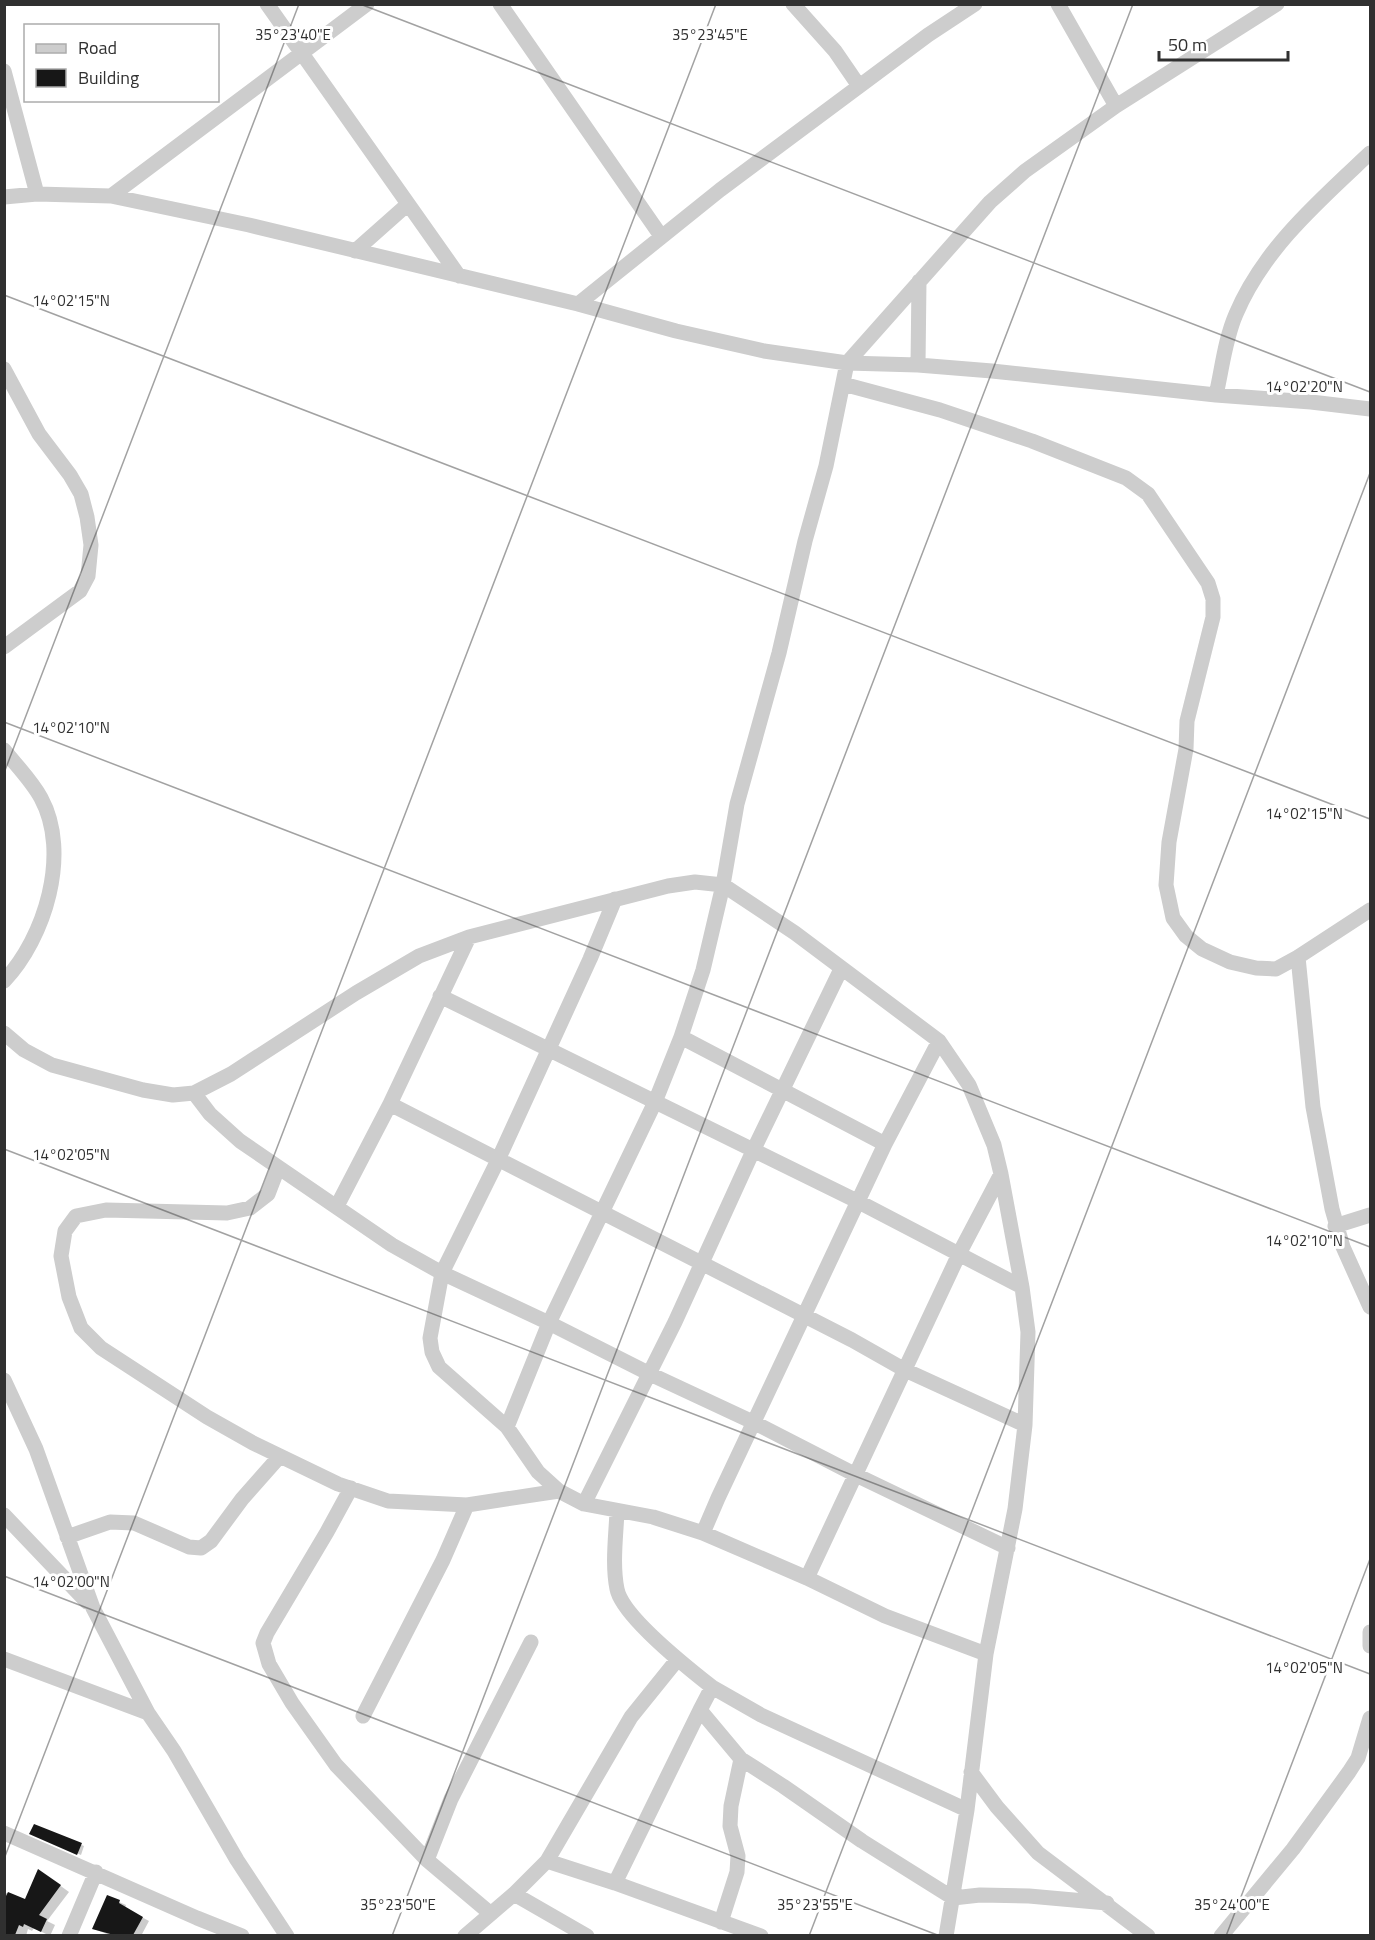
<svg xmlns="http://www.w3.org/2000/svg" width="1375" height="1940" font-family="'Titillium Web',sans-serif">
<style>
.shadow{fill:#0003}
.building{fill:#171717}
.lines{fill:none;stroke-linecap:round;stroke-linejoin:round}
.minor{stroke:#cdcdcd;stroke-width:15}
.ticks{fill:none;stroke:#303030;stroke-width:1.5;stroke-opacity:0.45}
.ticks-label{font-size:15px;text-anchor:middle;fill:#303030;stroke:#fff;stroke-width:6;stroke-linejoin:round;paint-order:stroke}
</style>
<rect width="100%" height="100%" fill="#fff"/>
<!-- shadow -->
<path class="shadow" d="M35 1826 84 1846 81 1855 35 1835Z
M47 1876 69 1892 47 1921 55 1925 50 1936 34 1928 32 1931 28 1929 26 1936H4V1892L26 1901Z
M108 1897 126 1905 125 1908 149 1921 141 1936H112L94 1929Z"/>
<!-- building -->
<path class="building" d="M34 1824 82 1843 77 1855 29 1834Z
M38 1869 61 1885 39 1915 47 1919 41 1932 24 1924 23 1927 19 1925 15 1935H4V1900L8 1892 25 1899Z
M107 1895 120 1900 119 1903 143 1917 133 1935H114L92 1929Z"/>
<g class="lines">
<!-- minor -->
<path class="minor" d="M267 4 459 276
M500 4 661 236
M793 4 835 51 859 86
M1058 4 1116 106
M4 71 37 194
M111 196 367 4
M4 197 37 194 111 196 249 225 578 304 676 331 764 351 847 363 918 365 992 371 1216 395 1311 402 1370 409
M355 251 408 204
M578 304 720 190 928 35 975 4
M918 365 919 281
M4 369 39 434 70 475 81 494 87 517 91 545 88 576 80 591 4 647
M843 384 940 410 1032 441 1126 478 1148 494 1208 583 1213 599V617L1187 721 1186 749 1169 842 1166 885 1173 918 1186 936 1202 949 1230 962 1256 968 1276 969 1298 957 1370 910
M1216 395C1222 369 1225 339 1236 314 1264 248 1319 201 1370 153
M4 750C16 765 32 781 41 798 71 853 45 938 4 981
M615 899 590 959 498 1160 442 1273 430 1338 432 1352 439 1367 507 1427 538 1472 559 1491 584 1504 653 1517 703 1533 807 1578 885 1616 986 1654
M1298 957 1313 1107 1332 1209 1343 1247 1370 1307
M440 996 859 1202 1022 1287
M4 1033 24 1050 52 1065 143 1090 173 1095 194 1093 231 1074 356 993 419 956 469 937 668 886 695 882 723 885 703 970 681 1037 655 1102 549 1323 507 1427
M681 1037 885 1144
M194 1093 210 1114 240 1141 392 1245 442 1273 549 1323 650 1374 755 1423 856 1475 1008 1548
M390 1104 852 1340 905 1370 1025 1425
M278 1168 268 1194 250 1208 227 1213 106 1210 76 1216 65 1231 61 1256 69 1297 81 1328 101 1348 207 1417 253 1443 338 1484 388 1501 467 1505 559 1491
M337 1206 390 1104 469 937
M1335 1226 1370 1215
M4 1380 36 1449 93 1608 148 1713 174 1751 237 1860 287 1936
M351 1488 327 1532 267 1633 263 1643 269 1664 292 1703 336 1765 427 1860 491 1914
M584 1504 675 1322 753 1151 841 969
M617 1511C616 1536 612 1564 617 1589 622 1616 689 1669 712 1687L700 1710 741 1759 783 1786 862 1841 953 1898 980 1895 1029 1896 1107 1903
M4 1515 87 1602
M703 1533 718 1498 885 1144 939 1041
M67 1537 110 1522 134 1523 189 1547 201 1548 211 1541 242 1499 280 1456
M807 1578 960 1252 1001 1174
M1370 1632V1646
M4 1659 148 1713
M712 1687 761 1715 967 1810
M363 1716 443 1560 467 1505
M971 1772 997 1807 1038 1853 1148 1936
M4 1833 197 1918 242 1936
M427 1860 451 1799 531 1642
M547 1861 615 1883 761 1936
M615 1883 700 1710
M514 1894 587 1936
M721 1922 737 1872 738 1856 730 1826 731 1806 741 1759
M69 1936 96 1872
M465 1936 514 1894 547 1861 631 1717 677 1660
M946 1936 967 1810 986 1654 1015 1509 1025 1425 1028 1332 1022 1287 1001 1174 994 1145 969 1085 939 1041 795 933 723 885 737 804 779 653 805 541 826 466 847 363 990 202 1025 171 1116 106 1277 4
M1221 1936 1293 1849 1349 1772 1358 1758 1370 1718"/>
</g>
<!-- ticks -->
<path class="ticks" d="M360 4 1370 392M4 295 1370 819M4 722 1370 1247M4 773 299 4M4 1149 1370 1674M4 1576 940 1936M4 1859 716 4M392 1936 1133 4M809 1936 1370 473M1226 1936 1370 1559"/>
<g class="ticks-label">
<text x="293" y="40">35°23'40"E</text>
<text x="710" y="40">35°23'45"E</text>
<text x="71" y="306">14°02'15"N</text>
<text x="1304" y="392">14°02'20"N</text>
<text x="71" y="733">14°02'10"N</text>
<text x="1304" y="819">14°02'15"N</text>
<text x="71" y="1160">14°02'05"N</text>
<text x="1304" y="1246">14°02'10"N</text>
<text x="71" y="1587">14°02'00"N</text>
<text x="1304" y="1673">14°02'05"N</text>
<text x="398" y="1910">35°23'50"E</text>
<text x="815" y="1910">35°23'55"E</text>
<text x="1232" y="1910">35°24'00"E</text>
</g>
<!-- border -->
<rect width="1375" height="1940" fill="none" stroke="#303030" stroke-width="12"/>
<!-- legend -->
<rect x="24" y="24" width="195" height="78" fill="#ffffff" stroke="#acacac" stroke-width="1.5"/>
<rect x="36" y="44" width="30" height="9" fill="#cdcdcd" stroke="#acacac" stroke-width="1.5"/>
<text x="78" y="54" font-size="18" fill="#303030">Road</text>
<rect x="36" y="69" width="30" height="18" fill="#171717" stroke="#acacac" stroke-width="1.5"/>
<text x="78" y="84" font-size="18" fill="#303030">Building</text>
<!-- scale -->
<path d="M1159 51v9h129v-9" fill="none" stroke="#303030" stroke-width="3"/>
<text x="1168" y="51" font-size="18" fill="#303030" stroke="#ffffff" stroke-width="4.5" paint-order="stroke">50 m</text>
</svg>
